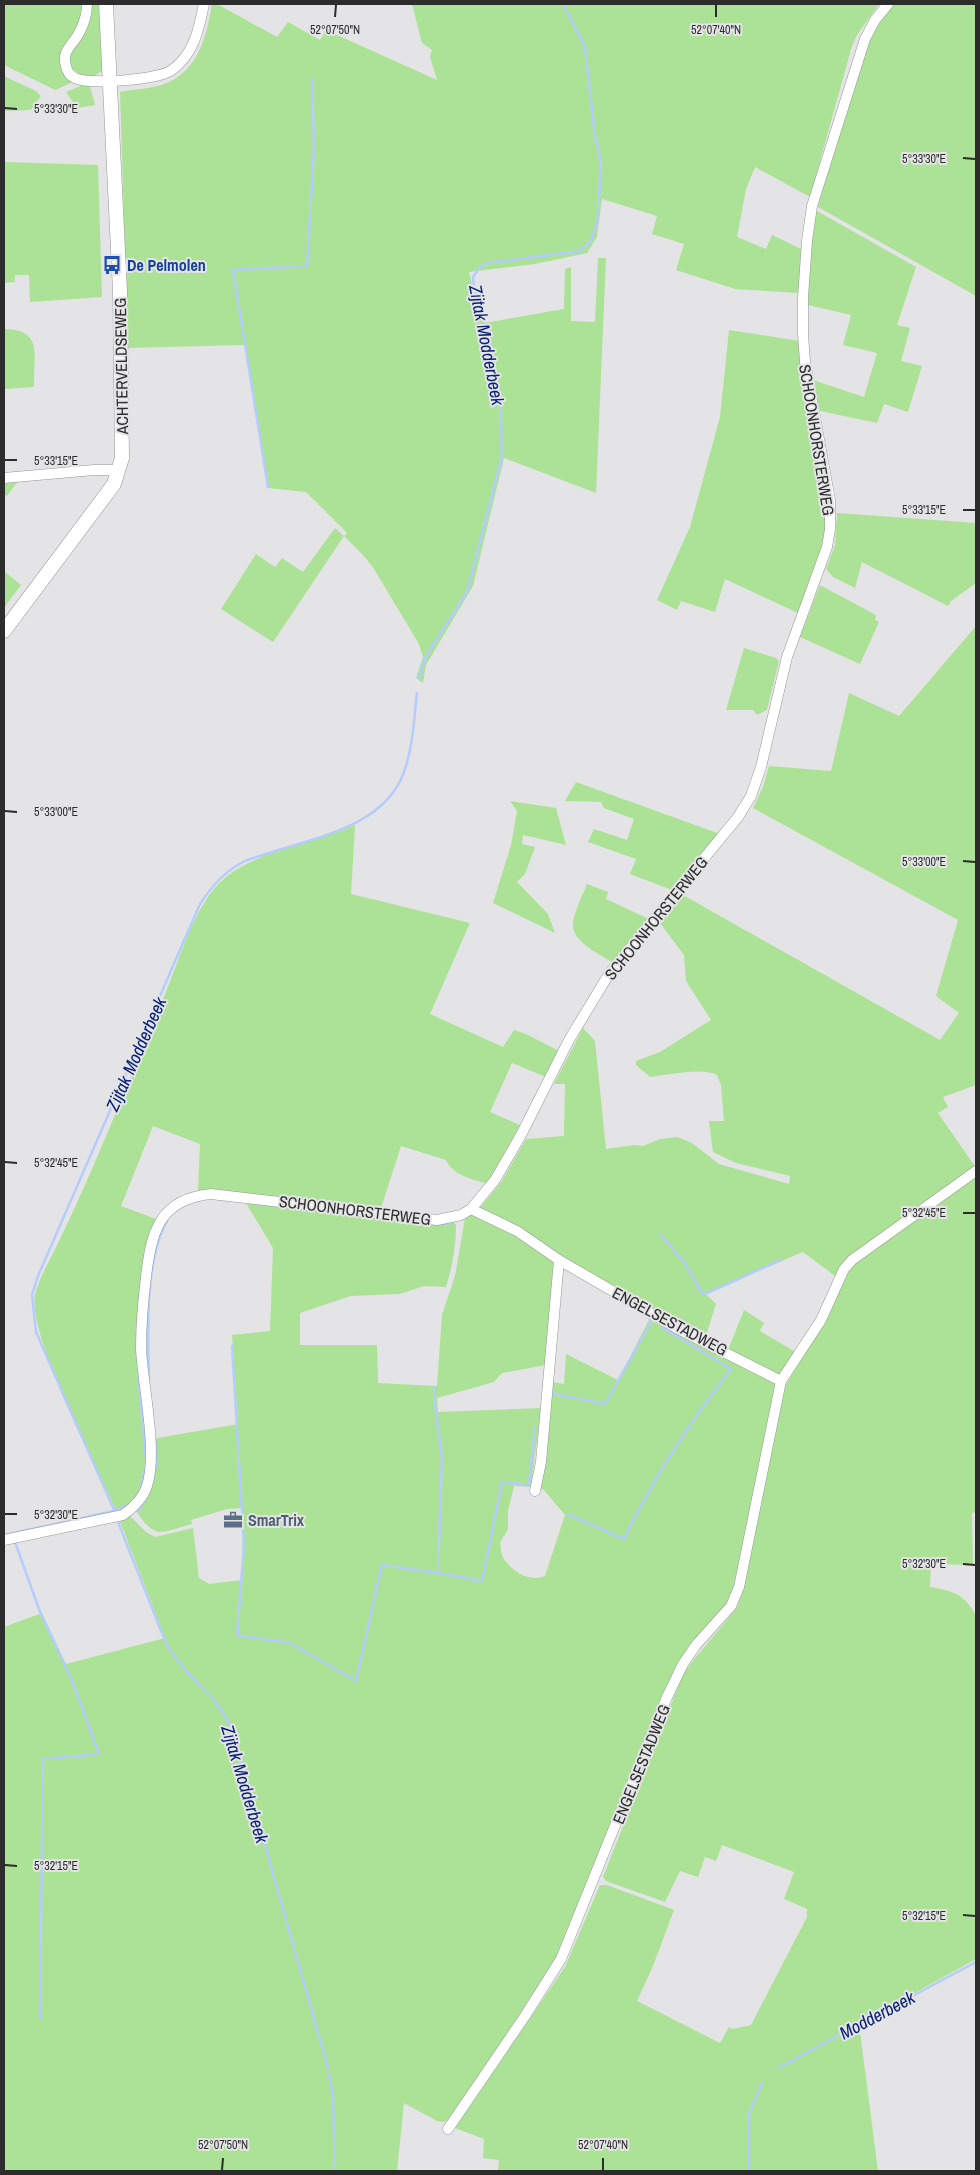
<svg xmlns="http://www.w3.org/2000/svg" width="980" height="2175" font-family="'Archivo Narrow',sans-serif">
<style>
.green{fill:#abe295}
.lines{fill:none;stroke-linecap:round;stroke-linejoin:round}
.stream{stroke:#b5ccfc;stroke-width:2.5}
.street-casing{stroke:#959697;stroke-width:11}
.secondary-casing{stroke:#959697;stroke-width:15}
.street{stroke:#fff;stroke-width:10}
.secondary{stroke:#fff;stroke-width:14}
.ticks{fill:none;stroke:#2c2c2d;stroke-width:2}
.labels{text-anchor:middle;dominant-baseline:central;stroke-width:4;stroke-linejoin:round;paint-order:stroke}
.transit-label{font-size:16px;font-weight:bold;fill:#164399;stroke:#e4e4e6;text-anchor:start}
.street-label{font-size:16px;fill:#2c2c2d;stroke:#e4e4e6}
.service-label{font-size:16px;font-weight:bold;fill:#4e5e75;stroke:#e4e4e6;text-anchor:start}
.water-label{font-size:18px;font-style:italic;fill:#082179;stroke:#e4e4e6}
.ticks-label{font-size:12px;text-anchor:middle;fill:#2c2c2d;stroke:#e4e4e6;stroke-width:4;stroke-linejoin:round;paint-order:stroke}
</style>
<rect width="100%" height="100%" fill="#e4e4e6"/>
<!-- green -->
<path class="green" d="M4 4H84L78 28 64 49 75 81 55 90 4 65Z
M90 4H102L104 69C92 80 83 78 71 68L69 61 70 53Z
M212 4H217L277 37 288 22 320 40 326 30 437 80 430 57 432 50 422 43 412 4H879L857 35 852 46 810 197 755 167 746 189 737 237 766 249 772 235 801 249 799 293 735 289 676 270 684 244 652 234 657 216 602 199 597 237 587 253 535 264 469 272 479 314 484 323 564 309 565 269 571 267V321L595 322 598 258H606L596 493 504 458 473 586 426 665 423 683 416 678 423 657 419 644 374 569 364 556 344 536 273 642 221 609 256 554 275 567 282 558 303 572 335 528 344 536 347 533 306 492 268 488 245 345 128 348 120 92C134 89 148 89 162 85 199 72 206 37 212 4Z
M890 4H976V296L818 207 858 61 868 35Z
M4 76 36 91 41 96 31 110 4 111Z
M85 84H88L91 90 95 105 77 108 66 92Z
M4 162 98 165 102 297 30 302 29 275H15V282L4 283Z
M817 211 916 267 897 325 910 328 901 361 922 366 908 412 884 404 877 423 820 411 813 380 864 397 877 353 843 345 851 315 808 305 811 243Z
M4 329C44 329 33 356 34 387L4 389Z
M729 330 800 341 820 450 828 529 800 614 725 579 715 612 681 601 677 610 657 600 690 527 720 417Z
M4 481H18L7 496 4 494Z
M837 513 976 523V583L951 601 948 606 862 562 855 588 833 577 826 569 835 545Z
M4 571 21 585 4 608Z
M820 585 876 615 875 620 879 622 860 664 800 637Z
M976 626V1085L943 1097 948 1107 938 1113 976 1168 839 1269 835 1276 803 1252 705 1293 716 1304 705 1339 479 1209 502 1181 526 1139 564 1136 565 1084H554L583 1028 595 1041 606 1149 634 1145 643 1146 660 1139 677 1137 692 1143 719 1164 789 1184 790 1176 736 1163 713 1152 709 1121H724L721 1085 717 1075C701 1067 667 1075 650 1077L636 1065V1061L660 1052 711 1020 686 981 684 955 660 923 683 895 940 1040 959 1013 936 996 958 920 753 808 763 787 769 766 831 771 849 693 899 716Z
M744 648 776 658 779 661 767 710 757 715 753 710H726Z
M576 782 720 834 672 890 630 874 636 859 588 842 594 829 627 840 634 819 604 808 601 802 565 801Z
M510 801 556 808 566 845 523 835 522 844 535 847 525 874 517 882 548 914 555 933 493 903 511 845 517 811Z
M355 825 351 894 470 923 430 1014 503 1047 514 1030 526 1034 561 1052 546 1077 512 1063 490 1112 520 1125 488 1184C473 1179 453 1176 446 1160L401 1146 381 1208H361L217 1191H198L200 1144 153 1126 121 1206 156 1219 157 1221 142 1284 148 1446 146 1477 137 1497 118 1514C98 1471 28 1337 35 1295 36 1289 39 1283 41 1277 87 1189 125 1089 164 997 180 959 194 903 226 877 255 853 318 839 355 825Z
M587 884 608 892 606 899 649 919 614 963C601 955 572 942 573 924 573 913 583 895 587 884Z
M976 1176V1512L972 1513 973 1565 931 1564 930 1587C953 1591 965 1594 976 1616V1959L859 2024 878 2171H498L499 2160 483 2158 484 2139 455 2128 565 1967 600 1885H607L674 1910 653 1966 637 2001 720 2043 729 2027 732 2029 751 2025 807 1917V1909L784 1899 794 1872 722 1845 716 1861 705 1857 698 1877 680 1871 665 1902 606 1881 603 1877 683 1674 696 1657 737 1608 745 1580 784 1388 827 1316 849 1267Z
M243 1198 451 1219 456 1225C456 1247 452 1266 446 1287L424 1286 400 1294 351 1296 300 1313V1345H377L378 1383 437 1386 442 1315 455 1276 465 1218 472 1214 492 1221 555 1260 546 1365 502 1373 494 1382 437 1398 438 1412 541 1408 531 1487 514 1486 508 1511V1529L500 1543C501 1548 501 1555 504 1559 514 1573 529 1582 545 1576L565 1515 544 1490 538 1488 550 1382 564 1384 566 1354 618 1380 649 1320 743 1365 778 1386 736 1599 679 1665 565 1952 457 2116 443 2122 437 2121 404 2103 397 2171H4V1627L42 1613 66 1664 165 1638 119 1519 130 1516 146 1532 155 1537 193 1528 199 1578 209 1584 242 1580 243 1508 227 1509 191 1520 192 1524C161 1532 156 1541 136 1511L140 1502 152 1439 238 1424 232 1335 270 1331 273 1248Z
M744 1310 764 1323 760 1331 797 1353 784 1374 777 1376 728 1350Z"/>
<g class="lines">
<!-- stream -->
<path class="stream" d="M268 487 233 270 307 266 314 149 312 78
M419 678 426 656 467 592 502 456 500 395 493 369 491 346 474 288 473 277 480 267 488 263 580 251 591 241 598 218 601 161 595 137 585 47 563 4
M440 1224 451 1223
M661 1235 684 1262 702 1293 705 1294 781 1260
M232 1346 244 1545 237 1635 290 1643 356 1681 382 1565 438 1573 442 1456 435 1406 434 1388
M138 1373 146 1459
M149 1383C148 1339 144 1260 167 1221
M550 1393 605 1404 650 1324 651 1320 648 1317
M152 1485 156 1464V1443
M140 1491 145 1467
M139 1511 148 1495
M115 1512 36 1332 32 1295 38 1276 200 904C211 887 225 871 243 862 251 858 261 856 269 853 317 837 385 826 404 772 413 747 414 719 417 693
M567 1514 624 1539C653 1478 690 1422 731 1369L663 1328
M118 1522 167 1646 186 1671 214 1700 228 1721 238 1750 328 2068
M4 1535 114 1511 128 1505
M15 1542 40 1612 73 1683 99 1754 43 1759 40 2018
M438 1573 482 1581 502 1482 529 1485 535 1426
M778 2068 976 1962
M329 2074 333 2097 335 2171
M749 2171V2114L762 2083"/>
<!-- street casing -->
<g class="street-casing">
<path id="street" d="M87 4C87 13 84 24 79 33 73 45 61 51 66 66 67 71 70 76 75 78 89 85 158 80 172 70 194 54 199 29 204 4
M4 478 94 470H119
M471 1209 517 1231 559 1260 678 1329 781 1381
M535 1491 541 1462 559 1260
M4 1540 123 1515C133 1508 143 1498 147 1486 158 1451 143 1387 141 1349 141 1325 143 1301 146 1277 151 1231 160 1199 211 1194L437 1220 461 1215 471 1209 495 1180 521 1135 569 1040 609 974 738 817 751 796 761 767 787 657 827 547 830 529V500L805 362 803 334V297L807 241 812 206 865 39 875 20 888 4
M448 2129 525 2016 561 1959 667 1697 683 1664 696 1645 731 1606 739 1587 781 1381 821 1320 844 1269 852 1260 976 1171"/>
</g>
<!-- secondary casing -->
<g class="secondary-casing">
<path id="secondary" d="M4 631 114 484 122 458 120 291 106 4"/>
</g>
<!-- street -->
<use href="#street" class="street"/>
<!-- secondary -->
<use href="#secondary" class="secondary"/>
</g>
<!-- ticks -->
<path class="ticks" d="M335 17 336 5M716 17V5M5 108 17 109M963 158 975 159M5 460H17M963 510H975M5 811 17 812M963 861 975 862M5 1162 17 1163M963 1213H975M5 1514H17M963 1564 975 1565M5 1865 17 1866M963 1915 975 1916M222 2170 223 2158M603 2170V2158"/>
<!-- icons -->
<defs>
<g id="bus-bare" transform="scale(1.5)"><path d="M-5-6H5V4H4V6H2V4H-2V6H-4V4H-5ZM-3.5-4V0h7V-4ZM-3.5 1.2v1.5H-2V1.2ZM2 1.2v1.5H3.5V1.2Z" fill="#1a4fb4" stroke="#e4e4e6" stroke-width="2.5" paint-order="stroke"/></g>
<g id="office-bare" transform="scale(1.5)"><path d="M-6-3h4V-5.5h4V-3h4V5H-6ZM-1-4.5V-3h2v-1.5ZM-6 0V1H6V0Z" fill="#5c6f8a" stroke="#e4e4e6" stroke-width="2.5" paint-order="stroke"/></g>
</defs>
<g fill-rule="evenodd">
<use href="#bus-bare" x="112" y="265"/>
<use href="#office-bare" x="233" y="1520"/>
</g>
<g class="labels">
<!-- transit labels -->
<g class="transit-label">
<text x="127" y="265">De Pelmolen</text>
</g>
<!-- street labels -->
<g class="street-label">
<text transform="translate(121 366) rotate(-91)">ACHTERVELDSEWEG</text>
<text transform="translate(817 440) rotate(81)">SCHOONHORSTERWEG</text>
<text transform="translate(656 918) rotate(-51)">SCHOONHORSTERWEG</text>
<text transform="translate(355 1210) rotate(7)">SCHOONHORSTERWEG</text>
<text transform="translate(670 1321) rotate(28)">ENGELSESTADWEG</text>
<text transform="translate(641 1764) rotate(-68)">ENGELSESTADWEG</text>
</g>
<!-- service labels -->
<g class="service-label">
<text x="248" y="1520">SmarTrix</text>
</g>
<!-- water labels -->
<g class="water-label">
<text transform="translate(487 345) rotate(79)">Zijtak Modderbeek</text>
<text transform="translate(136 1054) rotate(-66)">Zijtak Modderbeek</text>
<text transform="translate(245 1784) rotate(73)">Zijtak Modderbeek</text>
<text transform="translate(877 2015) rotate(-28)">Modderbeek</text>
</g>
</g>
<g class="ticks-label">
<text x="335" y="34">52°07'50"N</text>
<text x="716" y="34">52°07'40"N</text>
<text x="56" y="113">5°33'30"E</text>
<text x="924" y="163">5°33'30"E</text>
<text x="56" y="465">5°33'15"E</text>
<text x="924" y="514">5°33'15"E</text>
<text x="56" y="816">5°33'00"E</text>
<text x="924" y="866">5°33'00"E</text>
<text x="56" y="1167">5°32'45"E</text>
<text x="924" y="1217">5°32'45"E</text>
<text x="56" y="1519">5°32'30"E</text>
<text x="924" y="1568">5°32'30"E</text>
<text x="56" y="1870">5°32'15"E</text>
<text x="924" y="1920">5°32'15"E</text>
<text x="223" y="2149">52°07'50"N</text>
<text x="603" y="2149">52°07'40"N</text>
</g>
<!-- border -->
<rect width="980" height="2175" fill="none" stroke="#2c2c2d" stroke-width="10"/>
</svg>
